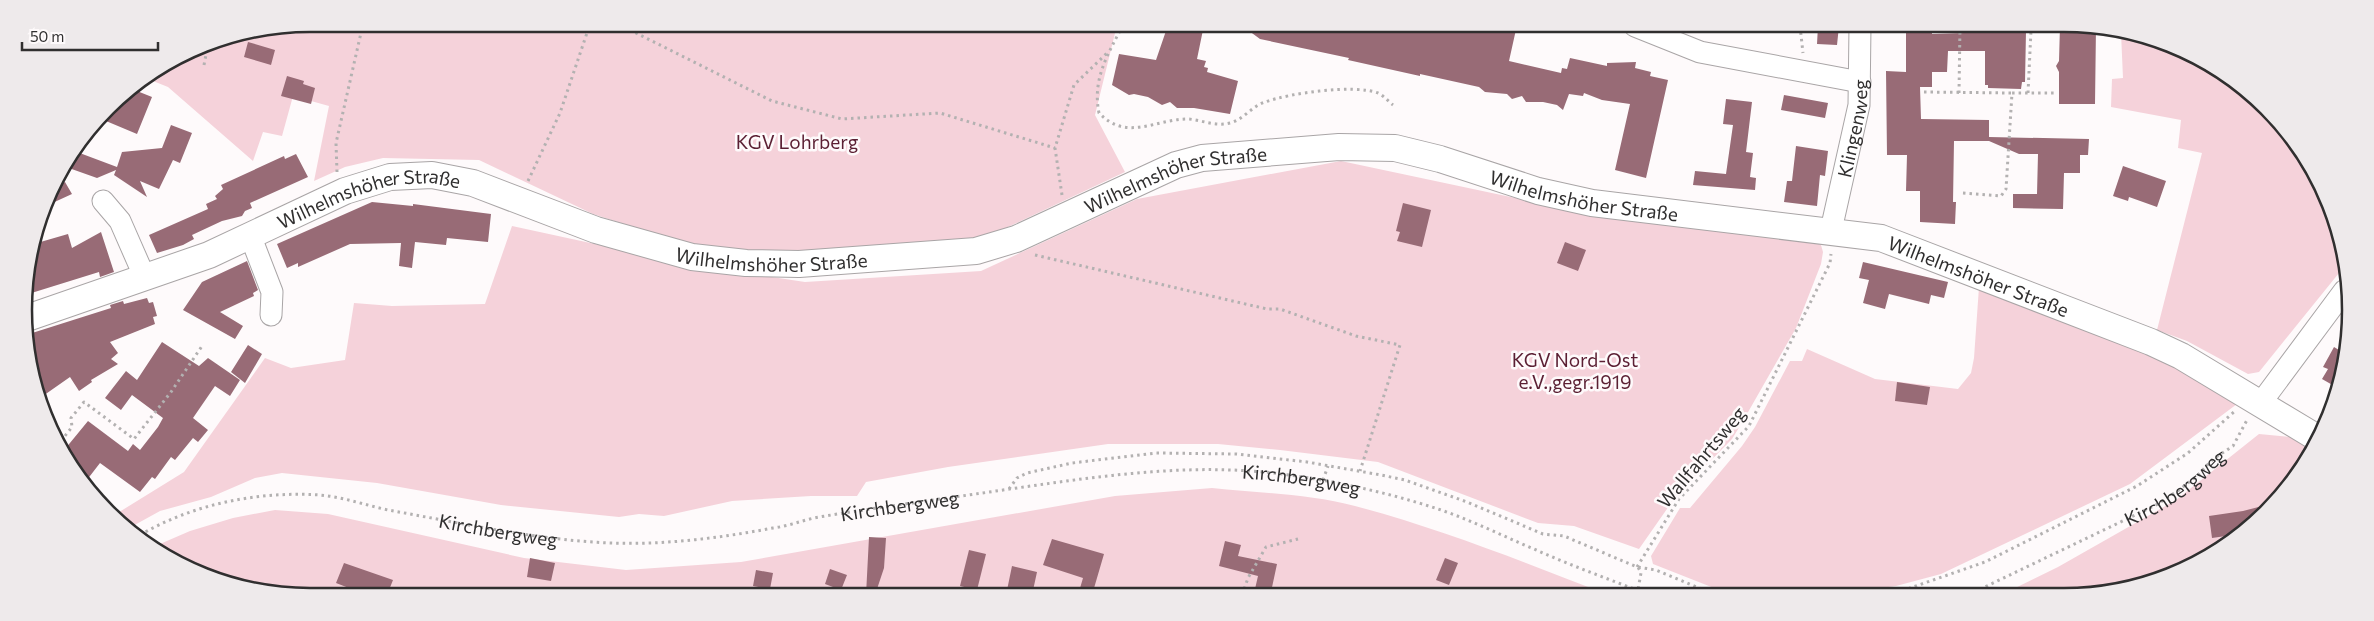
<svg xmlns="http://www.w3.org/2000/svg" width="2374" height="621" font-family="Commissioner,sans-serif">
<style>
.green{fill:#f5d2da}
.building{fill:#986b76}
.lines{fill:none;stroke-linecap:round;stroke-linejoin:round}
.minor-casing{stroke:#a9a5a6;stroke-width:23}
.major-casing{stroke:#a9a5a6;stroke-width:28}
.path{stroke:#b3b1b1;stroke-width:3;stroke-dasharray:2.5 4;stroke-linecap:butt}
.minor{stroke:#fff;stroke-width:21}
.major{stroke:#fff;stroke-width:26}
.labels{text-anchor:middle;dominant-baseline:central;stroke-width:5;stroke-linejoin:round;paint-order:stroke}
.street-label{font-size:19px;fill:#302f2f;stroke:#fefafb}
.park-label{font-size:19px;fill:#5b1f33;stroke:#fefafb}
.rim{fill:none;stroke:#302f2f;stroke-width:2.5}
</style>
<rect width="100%" height="100%" fill="#fefafb"/>
<!-- green -->
<path class="green" d="M311 24 1117 25 1095 115 1125 172 989 236 798 256 692 246 593 214 479 160 383 158 345 167 314 181 329 106 293 96 282 136 263 132 253 161 168 87 148 79 201 45Z
M2121 33 2207 62 2291 136 2341 237 2343 268 2259 372 2248 374 2187 341 2157 330 2202 153 2178 148 2181 120 2111 107 2112 79 2123 78Z
M1341 161 1600 216 1812 241 1821 245 1823 252 1821 264 1796 328 1743 421 1732 439 1676 496 1639 549 1574 526 1538 523 1378 462 1280 450 1218 444H1108L948 467 866 482 857 496H811L732 501 664 516 639 514 619 517 501 505 377 483 282 473 255 478 211 497 160 511 131 527 116 514 184 472 265 358 291 368 345 360 354 303 392 306 485 304 512 226 692 265 805 282 981 271 1137 199Z
M1979 287 2146 350 2237 404 2130 484 1941 574 1896 586 1830 595H1742L1719 590 1653 564 1651 556 1680 508H1690L1742 446 1755 427 1790 361H1802L1807 349 1875 379 1958 389 1971 373 1974 358Z
M2259 434 2290 437 2311 450 2266 513 2190 568 2101 595H2001L2058 567 2176 500Z
M1212 488C1259 493 1309 494 1355 506 1442 529 1526 563 1609 595H273L167 559 153 547 190 531 233 518 275 510 328 514 524 558 626 570 741 562 1115 496Z"/>
<!-- building -->
<path class="building" d="M1168 25H1204L1197 59 1206 61 1204 67 1208 68 1207 72 1238 81 1230 114 1194 108H1177L1170 102 1162 105 1148 97 1134 94 1129 95 1112 85 1119 54 1156 60Z
M1241 25H1517L1509 61 1561 73 1562 68 1567 69 1570 58 1607 66V63L1636 62 1635 68 1651 72 1650 76 1668 80 1646 178 1615 170 1630 104 1602 100 1584 93 1583 96 1569 94 1563 110 1557 105 1543 102H1526L1522 96 1512 99 1507 94 1485 92 1479 87 1420 74V76L1348 60 1349 58 1260 39Z
M1818 26H1839L1837 45 1817 44Z
M1910 26H1932V34L1964 33V26H2001V30L2026 31 2025 82H2022L2021 89 1988 88V85H1985V51H1948L1947 72H1932V87H1920L1921 119 1989 120V137L2089 139 2088 155H2080V173H2064L2063 209 2013 208V194H2037L2038 154H2019L1989 141H1954L1953 202H1956L1955 224 1920 222V191H1906L1907 155H1887L1886 71 1906 72V33H1910Z
M2060 26H2096L2095 104H2059V72L2056 66 2059 61Z
M248 42 275 50 271 65 244 57Z
M287 76 304 81 303 84 315 88 311 104 281 96Z
M132 89 152 97 137 134 106 121 110 109 121 95Z
M1784 95 1828 103 1825 118 1781 110Z
M1726 99 1752 102 1746 152 1753 153 1750 177 1756 178 1755 190 1693 185 1695 171 1726 174 1733 125 1723 124Z
M171 125 192 133 180 163 173 160 159 189 140 181 147 197 114 175 116 170 97 178 66 167 77 152 117 167 122 152 162 148Z
M1796 146 1828 151 1825 176 1820 175 1817 206 1784 202 1787 181H1792Z
M296 154 308 177 250 203 252 208 245 211 242 216 222 221 192 235 194 239 183 245 157 253 149 235 208 209 206 204 217 199 215 196 223 189 221 185 284 156 285 159Z
M2123 166 2166 181 2157 207 2129 197 2128 201 2113 196Z
M65 182 72 194 48 205 52 187Z
M372 202 413 206V204L491 214 488 242 447 238 446 245 415 242 412 268 399 266 401 243 350 244 298 267V263L287 268 277 244Z
M1403 203 1431 210 1422 247 1397 241 1400 232 1396 231Z
M101 232 114 272 100 277 99 272 25 295 37 243 68 234 72 248Z
M1565 242 1586 250 1578 271 1557 263Z
M247 261 258 290 253 293 254 296 220 312 243 326 235 339 183 310 202 282Z
M1863 262 1948 282 1944 298 1931 295 1929 304 1889 294 1885 309 1863 303 1869 280 1859 278Z
M147 298 149 303 153 302 157 316 153 317 155 324 110 342 118 353 111 359 118 364 91 380 92 382 79 391 70 377 40 398 34 385 40 381 32 369 29 334 111 308 110 305 123 301 124 304Z
M162 342 199 366 208 358 240 380 230 396 215 386 193 418 208 430 198 442 193 438 175 460 171 457 155 479 152 477 140 492 100 463 83 485 65 449 88 421 128 451 133 444 140 450 158 427 163 418 132 395 121 410 105 398 126 371 137 380Z
M2343 342 2347 344 2348 348 2336 387 2322 379 2328 369 2323 367 2334 347 2339 350Z
M248 345 262 354 245 383 231 372Z
M1897 382 1930 387 1927 405 1895 401Z
M2274 503 2266 513 2246 528 2233 531V535L2212 538 2209 516 2243 511Z
M869 537 886 538 884 568 875 595H866Z
M1052 539 1104 554 1092 595H1078L1083 578 1043 565Z
M1225 541 1241 545 1238 556 1277 564 1271 592 1255 589 1258 576 1219 566Z
M969 550 986 554 977 590 960 586Z
M530 558 555 563 551 581 527 577Z
M1445 558 1458 563 1449 585 1436 580Z
M344 563 393 580 387 595H367L336 583Z
M1012 566 1037 572 1032 595H1006Z
M830 569 847 575 841 590 825 584Z
M756 570 773 573 770 589 753 586Z"/>
<g class="lines">
<!-- minor casing -->
<g class="minor-casing">
<g id="minor">
<path d="M1635 26 1700 52 1860 82"/>
<path d="M103 201 120 221 145 278"/>
<path id="s3" d="M1831 230 1859 105 1860 26"/>
<path d="M250 235 272 292 271 315"/>
<path d="M2260 404 2344 291"/>
</g>
</g>
<!-- major casing -->
<g class="major-casing">
<g id="major">
<path id="s4" d="M27 318 209 255 345 191 390 177 432 175 473 183 596 230 692 257 746 263 799 264 976 251 1016 239 1176 165 1202 158 1339 147 1395 148 1440 159 1538 191 1592 203 1881 238 2151 342 2181 356 2319 439"/>
</g>
</g>
<!-- path -->
<g class="path">
<path d="M618 24 772 101 842 119 940 113 1055 148"/>
<path d="M1123 25C1108 54 1092 79 1099 113 1127 142 1155 119 1188 119 1202 120 1216 127 1230 123 1243 120 1252 106 1265 102 1290 93 1354 84 1378 93 1384 96 1388 101 1393 105"/>
<path d="M1800 26 1803 53"/>
<path d="M204 65 208 44"/>
<path d="M1924 92 2012 93"/>
<path d="M1959 93 1960 26"/>
<path d="M2028 93 2031 30"/>
<path d="M337 172 336 143 363 24"/>
<path d="M528 181 560 113 590 24"/>
<path d="M1963 193 2001 196 2006 189 2012 93H2055"/>
<path d="M1062 195 1055 148 1074 85 1107 53"/>
<path d="M1035 255 1267 309H1280L1356 336 1400 345 1360 471"/>
<path d="M61 441 72 427 71 418 84 402 134 439 171 392 202 346"/>
<path d="M1323 480 1328 466"/>
<path d="M1009 489 1017 478 1027 473 1072 463 1156 453 1237 454 1307 462 1381 475 1405 480 1467 502 1543 534 1564 536 1637 567 1656 570 1716 595"/>
<path id="s1" d="M140 535C193 504 258 491 320 495 343 497 365 505 388 510 461 523 536 540 611 543 665 545 720 538 773 528 789 526 803 520 819 517 880 507 942 499 1003 490 1094 477 1182 463 1274 473 1331 480 1387 492 1441 510 1473 521 1503 536 1534 549 1572 566 1611 580 1650 595"/>
<path d="M1637 567 1679 499 1749 426 1830 263 1831 254"/>
<path d="M1242 595 1248 578 1266 547 1298 539"/>
<path d="M1637 595 1641 573 1638 567"/>
<path d="M1890 595 1985 562 2137 486 2188 453 2235 411"/>
<path id="s2" d="M1968 595 2156 505 2179 490 2197 476 2213 459 2233 446 2247 420"/>
</g>
<!-- minor -->
<use href="#minor" class="minor"/>
<!-- major -->
<use href="#major" class="major"/>
</g>
<g class="labels">
<!-- street labels -->
<g class="street-label">
<text stroke="none"><textPath href="#s3" startOffset="104">Klingenweg</textPath></text>
<text stroke="none"><textPath href="#s4" startOffset="1204">Wilhelmshöher Straße</textPath></text>
<text stroke="none"><textPath href="#s4" startOffset="1624">Wilhelmshöher Straße</textPath></text>
<text stroke="none"><textPath href="#s4" startOffset="365">Wilhelmshöher Straße</textPath></text>
<text stroke="none"><textPath href="#s4" startOffset="785">Wilhelmshöher Straße</textPath></text>
<text stroke="none"><textPath href="#s4" startOffset="2029">Wilhelmshöher Straße</textPath></text>
<text transform="translate(1701 457) rotate(-50)">Wallfahrtsweg</text>
<text stroke="none"><textPath href="#s1" startOffset="1179">Kirchbergweg</textPath></text>
<text stroke="none"><textPath href="#s2" startOffset="234">Kirchbergweg</textPath></text>
<text stroke="none"><textPath href="#s1" startOffset="774">Kirchbergweg</textPath></text>
<text stroke="none"><textPath href="#s1" startOffset="369">Kirchbergweg</textPath></text>
</g>
<!-- park labels -->
<g class="park-label">
<text x="797" y="141">KGV Lohrberg</text>
<text x="1575" y="359">KGV Nord-Ost<tspan x="1575" dy="22">e.V.,gegr.1919</tspan></text>
</g>
</g>
<!-- crop -->
<path d="M0 0H2374V621H0ZM310 32H2064A278 278 0 0 1 2342 310V310A278 278 0 0 1 2064 588H310A278 278 0 0 1 32 310V310A278 278 0 0 1 310 32Z" fill="#eeeaeb" fill-rule="evenodd"/>
<path class="rim" d="M310 32H2064A278 278 0 0 1 2342 310V310A278 278 0 0 1 2064 588H310A278 278 0 0 1 32 310V310A278 278 0 0 1 310 32Z"/>
<!-- scale -->
<path d="M22 42v8h136v-8" fill="none" stroke="#302f2f" stroke-width="2.5"/>
<text x="30" y="42" font-size="15" fill="#302f2f" stroke="#fefafb" stroke-width="4" paint-order="stroke">50 m</text>
</svg>
